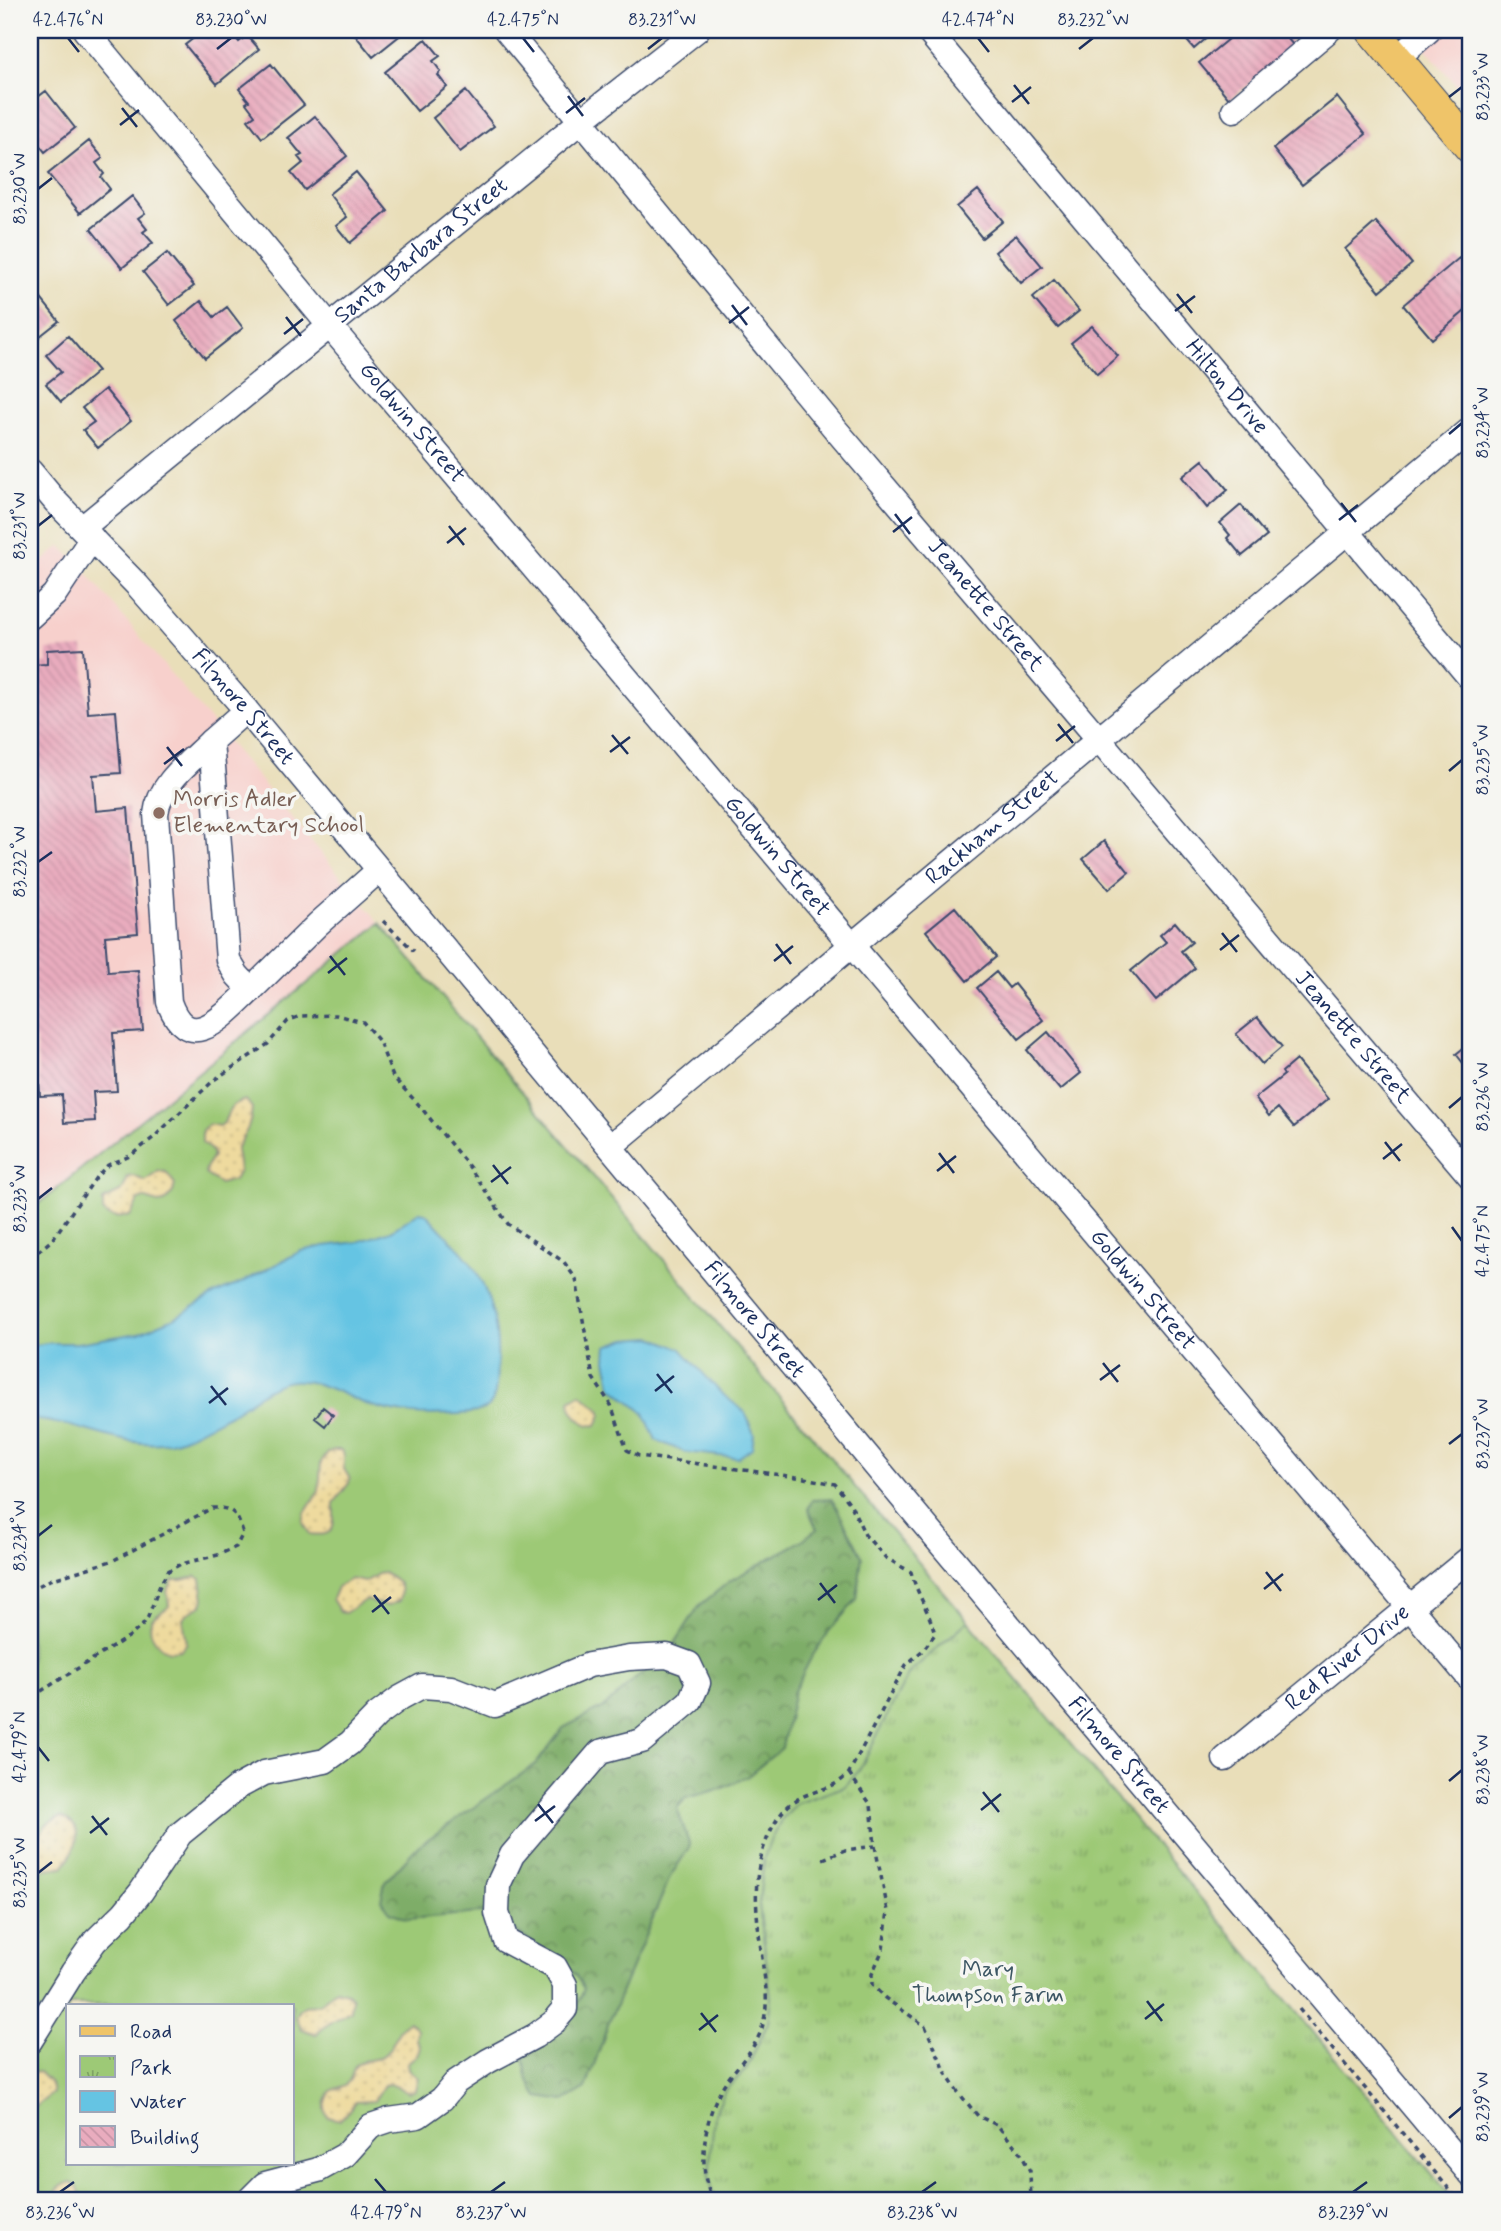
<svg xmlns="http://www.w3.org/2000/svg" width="1501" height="2231" font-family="Mynerve,sans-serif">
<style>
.built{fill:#f7d0cc}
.green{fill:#9dc976;stroke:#5c7c6a;stroke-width:2;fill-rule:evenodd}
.forest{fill:url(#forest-crowns);stroke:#4c6e62;stroke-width:2}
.sand{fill:url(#sand-dots);stroke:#84847e;stroke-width:2}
.park{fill:url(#park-tufts);stroke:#5c7c6a;stroke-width:2}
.water{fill:#65c4e3;stroke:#407aa0;stroke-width:2}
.building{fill:url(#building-back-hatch)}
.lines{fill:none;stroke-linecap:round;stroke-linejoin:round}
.minor-casing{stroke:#3a496c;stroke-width:27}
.major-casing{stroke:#3a496c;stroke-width:34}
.path{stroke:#3a496c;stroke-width:3.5;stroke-dasharray:5 5;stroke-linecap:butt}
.minor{stroke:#fff;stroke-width:24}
.major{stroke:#efc469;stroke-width:32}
.ticks{fill:none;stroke:#1b2f5e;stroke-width:2.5}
.education-dot{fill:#8d6e63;stroke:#f6f6f2;stroke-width:2.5}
.labels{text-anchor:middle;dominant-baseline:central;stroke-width:7;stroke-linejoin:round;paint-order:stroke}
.street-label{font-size:23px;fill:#1b2f5e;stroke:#f6f6f2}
.education-label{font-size:23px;fill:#785e54;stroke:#f6f6f2;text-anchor:start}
.park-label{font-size:23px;fill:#3c5664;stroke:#f6f6f2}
.neatline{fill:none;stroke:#1b2f5e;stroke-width:2.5}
.ticks-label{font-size:18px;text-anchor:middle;fill:#1b2f5e}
</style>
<defs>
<pattern id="forest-crowns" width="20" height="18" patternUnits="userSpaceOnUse" patternTransform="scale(1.75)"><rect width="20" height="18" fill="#7ead67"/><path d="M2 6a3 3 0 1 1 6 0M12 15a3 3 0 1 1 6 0" fill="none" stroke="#668d58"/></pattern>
<pattern id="sand-dots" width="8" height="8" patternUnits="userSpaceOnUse" patternTransform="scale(1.75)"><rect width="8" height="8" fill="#eeda9e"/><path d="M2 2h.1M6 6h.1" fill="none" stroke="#ccbb8a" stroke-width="1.8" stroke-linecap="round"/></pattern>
<pattern id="park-tufts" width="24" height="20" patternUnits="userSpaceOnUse" patternTransform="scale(1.75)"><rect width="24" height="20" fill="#9dc976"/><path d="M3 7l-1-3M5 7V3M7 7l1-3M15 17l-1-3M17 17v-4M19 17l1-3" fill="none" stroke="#7fa464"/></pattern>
<pattern id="building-back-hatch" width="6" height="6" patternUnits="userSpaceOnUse" patternTransform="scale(1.75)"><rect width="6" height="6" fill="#e9acbe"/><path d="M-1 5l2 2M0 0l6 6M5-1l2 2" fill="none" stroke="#c794a6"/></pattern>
</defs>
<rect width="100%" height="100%" fill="#f6f6f2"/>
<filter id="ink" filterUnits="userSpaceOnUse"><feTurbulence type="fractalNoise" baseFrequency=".0143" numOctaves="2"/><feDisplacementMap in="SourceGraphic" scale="14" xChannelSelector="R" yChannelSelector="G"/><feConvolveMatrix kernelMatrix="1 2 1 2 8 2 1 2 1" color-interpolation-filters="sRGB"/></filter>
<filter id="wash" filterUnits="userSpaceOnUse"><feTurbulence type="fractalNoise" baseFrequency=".00686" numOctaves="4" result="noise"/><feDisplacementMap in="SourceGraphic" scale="28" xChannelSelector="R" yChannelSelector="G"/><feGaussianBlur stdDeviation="1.57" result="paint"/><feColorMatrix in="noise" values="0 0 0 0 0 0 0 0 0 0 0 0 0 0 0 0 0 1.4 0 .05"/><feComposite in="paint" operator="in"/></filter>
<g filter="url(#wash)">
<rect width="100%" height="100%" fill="#e9deb9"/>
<!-- built -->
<path class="built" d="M1410 30H1471V103Z
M61 546 85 571 380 923 30 1211V572Z"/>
<!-- green -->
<path class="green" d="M380 923 968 1621 909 1673 859 1771 844 1787 796 1804 764 1858 759 1904 771 1998 768 2023 746 2070 725 2090 709 2177 716 2201H30V1211ZM68 2005H292V2163H68Z"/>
<!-- forest -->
<path class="forest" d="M832 1499 862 1556 857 1599 830 1630 811 1658 794 1691 782 1748 747 1777 723 1788 686 1798 677 1808 690 1846 670 1877 609 2022 586 2088 564 2101 538 2097 527 2078 524 2055C549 2036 572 2020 584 1989L575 1974 511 1927 480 1913 407 1919 390 1912 381 1900 385 1882 418 1846 536 1764 563 1728 604 1707 642 1673 663 1662 699 1606 731 1580 798 1543 817 1529 808 1509 812 1500Z"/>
<!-- sand -->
<path class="sand" d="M246 1100 252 1108C250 1130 246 1131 236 1149L239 1171 234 1180 220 1184 205 1174 206 1168 213 1156 211 1150 202 1143V1130L209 1124 219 1126 224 1123C229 1110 231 1103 246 1100Z
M159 1171 166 1172 175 1184 173 1192 165 1202 158 1203 143 1198 139 1200 130 1216C119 1218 110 1219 103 1211V1200L122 1191 128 1177 134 1176 145 1181Z
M581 1394 600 1409 602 1415 597 1425C584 1428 570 1413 570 1400Z
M334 1450H341L344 1455V1469L350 1479 349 1483 334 1503C333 1522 340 1538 310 1534L303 1523 305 1513 319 1491 321 1462 328 1452Z
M384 1573C398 1579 404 1586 399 1601L387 1606 365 1600 345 1613 340 1612 332 1599 337 1587 351 1579 365 1582 378 1574Z
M196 1576 201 1579 204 1599 202 1605 187 1614 183 1619 187 1643 181 1650C181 1650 171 1651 170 1651 156 1648 143 1628 155 1616 159 1612 165 1611 169 1606L167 1591 173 1580H182Z
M61 1817C87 1825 76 1851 63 1867L44 1869 30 1887V1855C45 1840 34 1825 61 1817Z
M336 1990 347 1993 352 1998 351 2011 332 2021 316 2034 302 2029 296 2017C304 1998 310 2010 321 2003 326 1999 330 1994 336 1990Z
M409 2021 417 2029 416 2039 420 2047 417 2055 407 2063 408 2069 418 2078 415 2090 409 2092 390 2084 384 2085 374 2101 356 2102 340 2120 328 2117C322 2109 326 2100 330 2092 336 2087 345 2087 349 2081 354 2075 351 2066 360 2062 370 2058 377 2062 386 2053 396 2043 396 2029 409 2021Z
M39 2072 51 2084 53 2093 30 2111V2073Z
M71 2182 77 2185 80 2193 78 2201H52C54 2190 61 2185 71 2182Z"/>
<!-- park -->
<path class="park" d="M968 1621 1455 2201H716L709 2177 714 2116 725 2090 746 2070 768 2023 771 1998 759 1904 764 1858 771 1839 781 1821 796 1804 844 1787 859 1771 909 1673Z"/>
<!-- water -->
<path class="water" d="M419 1212 425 1213 431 1219C444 1234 459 1247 470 1262 490 1291 499 1328 497 1363 496 1374 498 1389 493 1400 487 1414 469 1413 456 1414 423 1416 404 1415 372 1406 346 1398 321 1379 292 1381 270 1383 251 1402 232 1413 212 1423 192 1437 170 1442 137 1448 102 1434 71 1426 57 1423 43 1421 30 1417V1346L47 1343H77L139 1333 174 1318 217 1293 243 1282 301 1251 324 1246 358 1242 391 1231Z
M652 1337 680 1348 721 1393 745 1412 754 1434 752 1448 738 1458 684 1452 656 1440 644 1413 612 1387 606 1360 607 1346 626 1339Z"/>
<g id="blocks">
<!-- building -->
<path class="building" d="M204 30H229L239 42 247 35 259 49 217 84 185 45Z
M351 30H401L403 33 373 57Z
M1178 30H1216L1194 49Z
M1239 30H1280L1294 46 1230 100 1199 63Z
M426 39 440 56 433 61 441 72 438 75 447 87 417 111 385 72Z
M271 64 304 105 262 138 248 120 255 115 246 103 249 101 239 89Z
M46 91 75 128 45 152 30 133V103Z
M466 91 494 126 460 152 433 118Z
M1337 97 1366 134 1302 185 1273 149Z
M315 116 347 156 305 190 291 173 303 163 298 157 302 155 288 138Z
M89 141 103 158 96 163 104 174 101 177 110 189 80 213 48 174Z
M356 172 388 211 350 243 336 226 347 217 329 194Z
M978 190 1003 221 982 238 957 207Z
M132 196 145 213 138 218 147 229 143 232 153 243 122 268 91 229Z
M1376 222 1412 264 1380 291 1345 249Z
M1016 235 1042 266 1021 283 995 252Z
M167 253 194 286 169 305 143 272Z
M1459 258 1465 264 1471 259V306L1432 339 1403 305Z
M1054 280 1079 311 1058 328 1033 298Z
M30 285 59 321 30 344Z
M201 301 214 317 227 307 243 328 205 358 176 321Z
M1092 326 1118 356 1097 374 1071 343Z
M68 336 98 371 61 402 46 384 61 372 46 355Z
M105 389 131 421 98 448 83 430 94 422 82 408Z
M1203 460 1228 490 1207 508 1182 477Z
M1241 505 1267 536 1242 556 1227 538 1230 535 1220 523Z
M83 648 88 713 116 711 121 773 93 775 96 811 128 808 138 933 105 936 108 972 138 970 143 1031 113 1033 117 1091 93 1092 95 1121 64 1123 62 1095 40 1096 36 1039 30 1040V702L35 701 32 665 47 664V650Z
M1104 841 1129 872 1109 889 1083 859Z
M955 907 996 957 967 981 926 931Z
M1175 922 1192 942 1181 951 1195 968 1156 1001 1131 971 1166 942 1160 935Z
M996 972 1009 988 1014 984 1043 1020 1019 1039 977 988Z
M1257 1017 1282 1047 1262 1064 1236 1034Z
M1048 1032 1081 1073 1060 1090 1027 1050Z
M1471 1042V1073L1456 1054Z
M1296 1060 1328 1099 1294 1127 1278 1108 1269 1116 1255 1098 1284 1075 1282 1072Z
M323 1407 333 1415 325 1426 315 1418Z"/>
</g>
</g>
<g filter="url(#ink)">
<use href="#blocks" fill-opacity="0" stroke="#3a496c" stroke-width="2"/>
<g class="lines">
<!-- minor casing -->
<g class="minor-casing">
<g id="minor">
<path id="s1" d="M85 30 329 325 1471 1680"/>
<path id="s2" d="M506 30 836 430 1471 1177"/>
<path id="s3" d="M927 30 1471 679"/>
<path d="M1396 59 1429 30"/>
<path d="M1234 110 1329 30"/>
<path id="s4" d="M30 471 55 501 138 586 246 710 919 1518 1471 2175"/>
<path id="s5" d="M82 528 581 121 697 30"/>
<path d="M30 617 54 595 92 538"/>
<path d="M246 710 211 741 228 960 237 975 251 990 318 924 379 870"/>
<path d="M211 741C190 762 159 784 156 814L169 1002C189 1058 225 1014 251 990"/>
<path id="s6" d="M611 1146 1471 429"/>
<path id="s7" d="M1225 1759 1471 1557"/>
<path d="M30 2041 73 1972 95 1941 123 1914 141 1892 180 1834 238 1787 264 1773 325 1761 350 1743 377 1715 400 1698 422 1686 451 1688 495 1705 589 1665 629 1658 667 1656 689 1664 698 1683 690 1701 642 1741 600 1752 512 1855 498 1885 497 1913 506 1941 555 1967 565 1985V2009L554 2022 535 2036 488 2061 456 2082 442 2099 418 2116 389 2120 371 2126 345 2155 318 2170 265 2184 248 2201"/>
</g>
</g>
<!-- major casing -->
<g class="major-casing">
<path id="major" d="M1372 30 1471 148"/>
</g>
<!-- path -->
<path class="path" d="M383 921 414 951
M30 1258 52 1240 97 1176 108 1165 130 1156 153 1138 214 1080 268 1044 288 1021 300 1016 336 1015 363 1022 379 1041 393 1077 419 1105 470 1168 508 1224 564 1262 576 1279 593 1378 611 1405 627 1450 639 1456 804 1478 835 1484 851 1505 865 1535 886 1558 911 1572C917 1594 929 1611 935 1634L923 1650 906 1665 849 1773C828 1797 798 1785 776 1821 747 1871 757 1913 763 1967 766 1985 768 2002 764 2020 759 2046 740 2062 725 2083 708 2108 701 2145 705 2175 706 2184 710 2193 712 2201
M30 1590 50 1580 114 1560 212 1508C234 1507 237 1514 243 1533L236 1547 218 1555 181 1564 168 1571 160 1585 148 1617 142 1626 130 1636 30 1698
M849 1773 871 1805 875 1846 888 1911 883 1949 872 1974V1985L885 1998 925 2026 948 2077 958 2092 978 2116 997 2125 1020 2152 1030 2171 1031 2201
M823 1859 845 1850 875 1846
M1299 2009 1459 2201"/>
<!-- minor -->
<use href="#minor" class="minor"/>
<!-- major -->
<use href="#major" class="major"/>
</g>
</g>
<!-- ticks -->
<path class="ticks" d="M68 38 79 52M523 38 534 52M978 38 989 52M217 49 231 38M648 49 662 38M1079 49 1093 38M1014 85 1029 104M568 96 583 116M1449 97 1462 87M1012 102 1031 87M122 108 137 127M566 113 585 98M120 125 139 110M38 189 52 178M1177 294 1192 313M732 305 747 325M1175 311 1195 296M286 317 301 336M729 323 749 307M284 334 303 319M1449 434 1462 423M1341 503 1356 522M895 514 910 534M1339 520 1358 505M38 526 52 515M449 526 464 545M893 532 912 517M447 543 466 528M1058 724 1073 743M612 735 628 754M1056 741 1075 726M167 747 182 766M610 752 630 737M164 764 184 749M1449 771 1462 760M38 862 52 852M1222 933 1237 952M776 944 791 964M1220 950 1239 935M330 956 345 975M774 961 793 946M328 973 347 958M1449 1108 1462 1097M1385 1142 1400 1161M939 1153 954 1173M1383 1159 1402 1144M493 1165 508 1184M937 1171 956 1156M491 1182 511 1167M38 1199 52 1188M1452 1227 1462 1241M1103 1363 1118 1382M657 1374 672 1393M1100 1380 1120 1365M211 1386 226 1405M655 1391 674 1376M209 1403 228 1388M1449 1444 1462 1434M38 1536 52 1525M1266 1572 1281 1591M820 1583 835 1603M1264 1589 1283 1574M374 1595 389 1614M818 1600 837 1585M372 1612 391 1597M38 1747 49 1761M1449 1781 1462 1770M983 1792 999 1812M538 1804 553 1823M981 1810 1001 1794M92 1816 107 1835M535 1821 555 1806M90 1833 109 1818M38 1873 52 1862M1147 2001 1162 2021M701 2013 716 2032M1145 2019 1164 2004M699 2030 718 2015M1449 2118 1462 2107M375 2179 386 2192M60 2192 74 2182M491 2192 505 2182M922 2192 936 2182M1353 2192 1367 2182"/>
<!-- markers -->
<circle class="education-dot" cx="159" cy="813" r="7"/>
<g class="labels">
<!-- street labels -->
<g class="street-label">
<text stroke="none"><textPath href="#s5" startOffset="438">Santa Barbara Street</textPath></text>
<text stroke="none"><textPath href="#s3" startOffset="466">Hilton Drive</textPath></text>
<text stroke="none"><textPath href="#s1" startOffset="511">Goldwin Street</textPath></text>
<text stroke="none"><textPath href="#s2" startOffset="749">Jeanette Street</textPath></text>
<text stroke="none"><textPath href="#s4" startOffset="318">Filmore Street</textPath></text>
<text stroke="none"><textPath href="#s6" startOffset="497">Rackham Street</textPath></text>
<text stroke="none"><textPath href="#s1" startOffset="1078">Goldwin Street</textPath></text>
<text stroke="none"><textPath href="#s2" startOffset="1316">Jeanette Street</textPath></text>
<text stroke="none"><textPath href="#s1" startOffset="1645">Goldwin Street</textPath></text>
<text stroke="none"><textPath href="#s4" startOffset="1116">Filmore Street</textPath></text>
<text stroke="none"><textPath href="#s7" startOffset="159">Red River Drive</textPath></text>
<text stroke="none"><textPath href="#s4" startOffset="1684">Filmore Street</textPath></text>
</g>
<!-- education labels -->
<g class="education-label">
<text x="173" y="800">Morris Adler<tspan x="173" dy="26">Elementary School</tspan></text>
</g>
<!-- park labels -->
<g class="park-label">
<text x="988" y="1970">Mary<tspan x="988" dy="26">Thompson Farm</tspan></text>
</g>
</g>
<!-- margin -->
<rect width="1501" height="2231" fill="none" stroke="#f6f6f2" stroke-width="77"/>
<!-- legend -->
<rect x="66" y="2004" width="228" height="161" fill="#f6f6f2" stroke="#9ea6b7" stroke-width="2"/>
<rect x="80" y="2026" width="35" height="10" fill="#efc469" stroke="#9ea6b7" stroke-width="2"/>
<text x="130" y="2038" font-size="21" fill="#1b2f5e">Road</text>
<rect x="80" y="2056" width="35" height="21" fill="url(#park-tufts)" stroke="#9ea6b7" stroke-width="2"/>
<text x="130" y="2074" font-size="21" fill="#1b2f5e">Park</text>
<rect x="80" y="2091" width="35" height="21" fill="#65c4e3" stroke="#9ea6b7" stroke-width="2"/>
<text x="130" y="2108" font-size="21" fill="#1b2f5e">Water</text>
<rect x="80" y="2126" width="35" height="21" fill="url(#building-back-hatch)" stroke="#9ea6b7" stroke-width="2"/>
<text x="130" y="2144" font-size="21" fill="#1b2f5e">Building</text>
<rect x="38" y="38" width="1424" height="2154" class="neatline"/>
<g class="ticks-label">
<text x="68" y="25">42.476°N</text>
<text x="231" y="25">83.230°W</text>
<text x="523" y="25">42.475°N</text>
<text x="662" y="25">83.231°W</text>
<text x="978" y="25">42.474°N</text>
<text x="1093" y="25">83.232°W</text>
<text transform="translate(1482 87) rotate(-90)" y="6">83.233°W</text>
<text transform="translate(19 189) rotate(-90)" y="6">83.230°W</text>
<text transform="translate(1482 423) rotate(-90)" y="6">83.234°W</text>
<text transform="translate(19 526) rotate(-90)" y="6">83.231°W</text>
<text transform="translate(1482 760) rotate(-90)" y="6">83.235°W</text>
<text transform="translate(19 862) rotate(-90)" y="6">83.232°W</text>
<text transform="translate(1482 1097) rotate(-90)" y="6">83.236°W</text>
<text transform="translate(19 1199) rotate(-90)" y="6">83.233°W</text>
<text transform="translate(1482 1241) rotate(-90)" y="6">42.475°N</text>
<text transform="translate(1482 1434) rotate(-90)" y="6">83.237°W</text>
<text transform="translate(19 1536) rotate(-90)" y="6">83.234°W</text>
<text transform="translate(19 1747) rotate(-90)" y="6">42.479°N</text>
<text transform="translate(1482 1770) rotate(-90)" y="6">83.238°W</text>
<text transform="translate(19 1873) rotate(-90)" y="6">83.235°W</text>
<text transform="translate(1482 2107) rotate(-90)" y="6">83.239°W</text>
<text x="60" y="2218">83.236°W</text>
<text x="386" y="2218">42.479°N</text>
<text x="491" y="2218">83.237°W</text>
<text x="922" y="2218">83.238°W</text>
<text x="1353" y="2218">83.239°W</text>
</g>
</svg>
